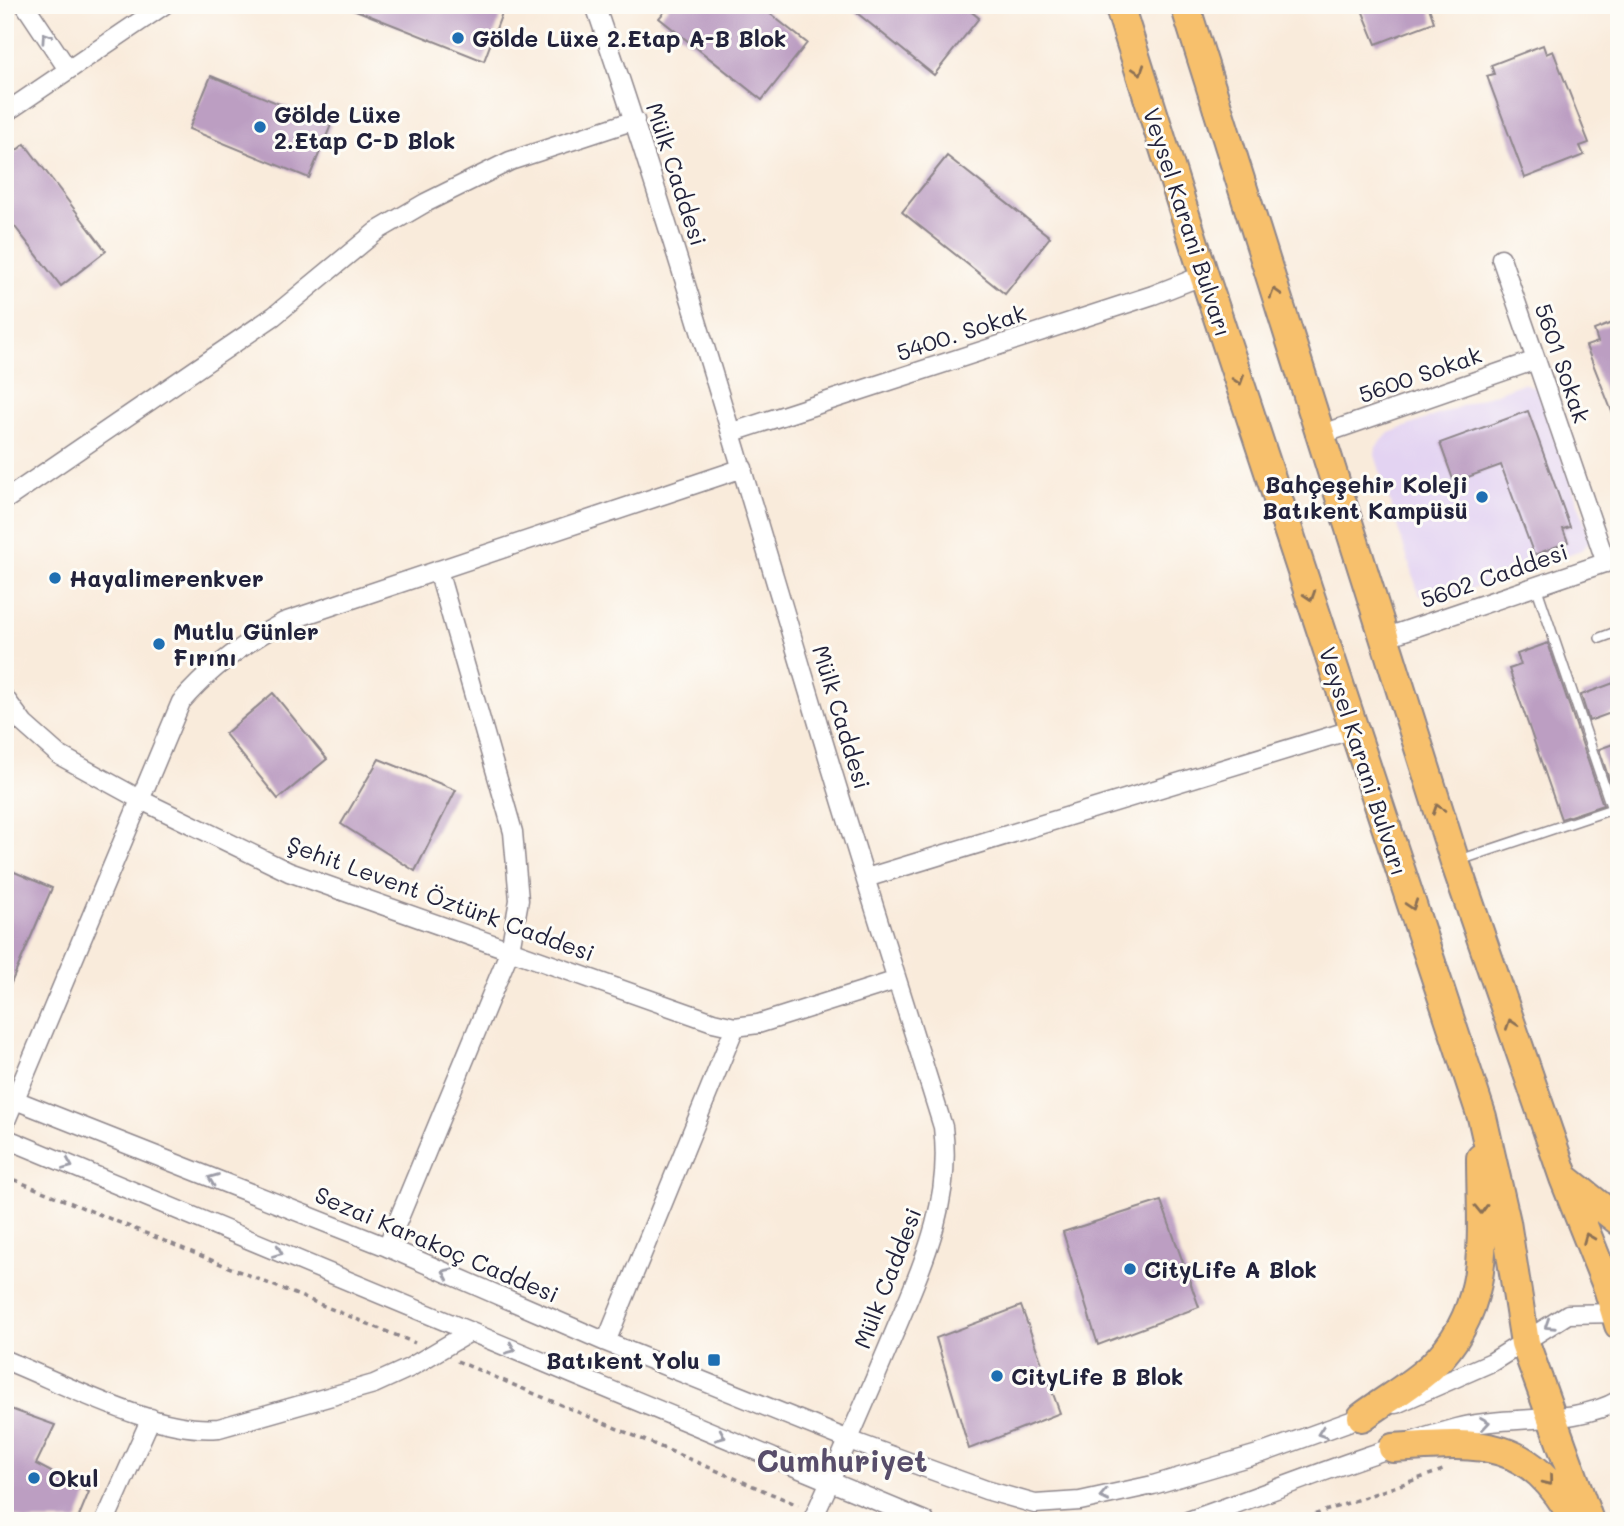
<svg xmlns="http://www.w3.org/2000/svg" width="1624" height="1526" font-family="Mali,sans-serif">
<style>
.built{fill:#e3d3f2}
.building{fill:#bc9ec2}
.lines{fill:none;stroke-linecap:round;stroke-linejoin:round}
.lane-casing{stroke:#8e868b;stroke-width:12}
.street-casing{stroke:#8e868b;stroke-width:21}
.primary-casing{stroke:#8e868b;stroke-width:32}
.path{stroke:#8e868b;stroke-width:3.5;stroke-dasharray:5 5;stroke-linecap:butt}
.lane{stroke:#fff;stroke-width:9}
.street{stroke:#fff;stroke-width:18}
.primary{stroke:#f7c06c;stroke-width:28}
.oneway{stroke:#9c9ca7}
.oneway2{stroke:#8c7154}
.poi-dot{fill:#1f6fb2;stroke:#fdfcf7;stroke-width:2.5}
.labels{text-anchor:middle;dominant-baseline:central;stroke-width:6;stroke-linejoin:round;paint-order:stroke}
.poi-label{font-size:23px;font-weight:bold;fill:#22223b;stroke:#fdfcf7;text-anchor:start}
.street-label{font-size:23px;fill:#22223b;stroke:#fdfcf7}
.district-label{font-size:30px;font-weight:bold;fill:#584d6a;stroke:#fdfcf7}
</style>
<rect width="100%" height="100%" fill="#fdfcf7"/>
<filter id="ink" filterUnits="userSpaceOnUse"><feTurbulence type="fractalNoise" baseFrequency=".0143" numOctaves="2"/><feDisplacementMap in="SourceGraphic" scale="14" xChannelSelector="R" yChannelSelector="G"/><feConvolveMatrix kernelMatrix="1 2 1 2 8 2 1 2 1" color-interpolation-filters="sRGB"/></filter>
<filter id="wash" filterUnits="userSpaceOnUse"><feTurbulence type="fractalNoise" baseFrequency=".00686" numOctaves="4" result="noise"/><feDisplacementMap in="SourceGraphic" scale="28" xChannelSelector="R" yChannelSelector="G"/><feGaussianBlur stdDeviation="1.57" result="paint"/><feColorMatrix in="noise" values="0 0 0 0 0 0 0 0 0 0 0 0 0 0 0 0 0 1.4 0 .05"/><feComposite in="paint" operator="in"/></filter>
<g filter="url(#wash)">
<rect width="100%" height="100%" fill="#f9ebdb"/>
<!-- built -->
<path class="built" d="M1523 383 1538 389 1591 540 1581 550 1436 601 1419 595 1375 455 1376 447 1389 433Z"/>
<g id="blocks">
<!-- building -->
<path class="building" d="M343 5H505L484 61Z
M670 5H759L807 43 762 100 659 18Z
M847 5H963L979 18 934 75Z
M1360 5H1428L1434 22 1376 44Z
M1543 45 1546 54 1553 51 1589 143 1580 146 1584 155 1525 178 1487 76 1494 74 1491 65Z
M211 76 331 125 309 178 189 129Z
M25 144 106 251 61 286 5 214V159Z
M947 156 1050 237 1005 294 902 212Z
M1612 323 1614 329 1619 328 1618 427 1586 346 1598 342 1594 330Z
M1528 411 1570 527 1563 529 1568 542 1534 555 1501 465 1454 482 1440 443Z
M1548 643 1603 805 1561 819 1509 669 1521 665 1517 654Z
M1619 681V710L1589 721 1581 695Z
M273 693 327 759 278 799 225 734Z
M1619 742V800H1616L1599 749Z
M379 759 456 790 415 871 341 824Z
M5 868 52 888 5 997Z
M1161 1201 1199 1307 1098 1345 1063 1232Z
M1021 1306 1060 1413 969 1449 936 1338Z
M5 1407 55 1425 36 1464 89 1492 77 1521H25L5 1511Z"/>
</g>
</g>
<g filter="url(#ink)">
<use href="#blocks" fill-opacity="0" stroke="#8e868b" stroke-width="2"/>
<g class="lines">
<!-- lane casing -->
<g class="lane-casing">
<path id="lane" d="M1600 638 1619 631
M1457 861 1612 809 1536 586"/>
</g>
<!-- street casing -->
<g class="street-casing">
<path id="street" d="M25 5 67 68
M595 5C675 238 743 474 814 710 855 849 900 988 943 1127 953 1206 919 1272 890 1343 865 1403 839 1462 812 1521
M5 113 164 5
M1501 258 1606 563
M733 432 1153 295 1204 275
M1320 435 1536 360
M5 500 274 316 377 231 425 203 510 161 635 120
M1384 638 1619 558
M5 698 24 724 59 755 141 800 289 872 713 1022 735 1027 758 1024 897 980
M866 878 1354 729
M5 1096 387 1247 606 1342 849 1440 986 1490 1035 1504 1080 1501 1153 1485 1265 1452 1370 1414
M5 1123 181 702C211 667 244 643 284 622L743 468
M5 1138 925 1521
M387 1247 510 950 519 900 513 832 438 570
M606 1342 735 1027
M5 1360C65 1384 157 1434 219 1428L374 1384 409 1368 470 1332
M1396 1404 1492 1362 1568 1314 1619 1313
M105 1521 151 1418
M1188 1521C1277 1490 1366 1453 1457 1428 1509 1414 1575 1426 1619 1400"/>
</g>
<!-- primary casing -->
<g class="primary-casing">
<path id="primary" d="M1119 5 1204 275 1482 1117 1506 1222 1525 1343 1589 1521
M1185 5 1455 862 1564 1178 1608 1288 1619 1325
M1566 1179 1619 1221
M1362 1417C1385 1400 1412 1385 1432 1366 1493 1307 1481 1235 1481 1158
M1393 1448C1480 1442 1528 1436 1575 1521"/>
</g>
<!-- path -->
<path class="path" d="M5 1176 415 1343
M457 1361 798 1505
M1296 1521 1443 1470"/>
<!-- lane -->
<use href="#lane" class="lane"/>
<!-- street -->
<use href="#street" class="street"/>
<!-- primary -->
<use href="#primary" class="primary"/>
</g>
<!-- one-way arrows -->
<defs><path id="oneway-chevron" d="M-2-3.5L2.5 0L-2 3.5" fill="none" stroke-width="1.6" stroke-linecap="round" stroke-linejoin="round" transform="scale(1.75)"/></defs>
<g class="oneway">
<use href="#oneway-chevron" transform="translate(46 37) rotate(-124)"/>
<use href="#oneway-chevron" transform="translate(68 1165) rotate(23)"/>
<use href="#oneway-chevron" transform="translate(213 1179) rotate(-159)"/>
<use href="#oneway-chevron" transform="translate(278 1252) rotate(23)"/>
<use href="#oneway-chevron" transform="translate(447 1273) rotate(-156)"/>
<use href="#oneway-chevron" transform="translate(1549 1325) rotate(147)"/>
<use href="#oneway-chevron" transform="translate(511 1349) rotate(23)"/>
<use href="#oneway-chevron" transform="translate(1485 1423) rotate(-9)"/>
<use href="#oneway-chevron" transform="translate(1322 1433) rotate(161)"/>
<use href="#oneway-chevron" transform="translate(721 1436) rotate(23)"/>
<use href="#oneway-chevron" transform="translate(1104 1496) rotate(168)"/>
</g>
<g class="oneway2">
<use href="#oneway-chevron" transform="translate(1139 70) rotate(72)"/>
<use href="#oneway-chevron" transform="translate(1275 293) rotate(-107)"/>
<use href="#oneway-chevron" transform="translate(1239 380) rotate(72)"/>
<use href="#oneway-chevron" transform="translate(1310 596) rotate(72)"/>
<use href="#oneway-chevron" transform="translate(1438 809) rotate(-108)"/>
<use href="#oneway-chevron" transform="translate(1412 905) rotate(72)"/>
<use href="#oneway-chevron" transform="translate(1511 1024) rotate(-109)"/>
<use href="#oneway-chevron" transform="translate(1481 1209) rotate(89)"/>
<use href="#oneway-chevron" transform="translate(1588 1238) rotate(-112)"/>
<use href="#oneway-chevron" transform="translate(1548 1481) rotate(51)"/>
</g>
</g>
<!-- markers -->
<g class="poi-dot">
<circle cx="458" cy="38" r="7"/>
<circle cx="260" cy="127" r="7"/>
<circle cx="1482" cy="497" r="7"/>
<circle cx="55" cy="578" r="7"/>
<circle cx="159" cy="644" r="7"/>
<circle cx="1130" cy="1269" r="7"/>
<rect x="707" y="1353" width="14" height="14" rx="3.5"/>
<circle cx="997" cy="1376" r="7"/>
<circle cx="34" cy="1478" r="7"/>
</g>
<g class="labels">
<!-- poi labels -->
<g class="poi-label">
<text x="472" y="38">Gölde Lüxe 2.Etap A-B Blok</text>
<text x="274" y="114">Gölde Lüxe<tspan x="274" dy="26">2.Etap C-D Blok</tspan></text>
<text x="1468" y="484" text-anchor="end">Bahçeşehir Koleji<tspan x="1468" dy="26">Batıkent Kampüsü</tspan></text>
<text x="69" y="578">Hayalimerenkver</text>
<text x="173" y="631">Mutlu Günler<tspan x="173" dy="26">Fırını</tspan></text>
<text x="1144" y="1269">CityLife A Blok</text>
<text x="700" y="1360" text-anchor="end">Batıkent Yolu</text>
<text x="1011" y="1376">CityLife B Blok</text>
<text x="48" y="1478">Okul</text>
</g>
<!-- street labels -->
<g class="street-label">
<text transform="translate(677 174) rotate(72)">Mülk Caddesi</text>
<text transform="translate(1188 222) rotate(72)">Veysel Karani Bulvarı</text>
<text transform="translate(961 332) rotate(-18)">5400. Sokak</text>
<text transform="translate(1563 363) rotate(71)">5601 Sokak</text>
<text transform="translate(1420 374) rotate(-19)">5600 Sokak</text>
<text transform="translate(1494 575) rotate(-19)">5602 Caddesi</text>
<text transform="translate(842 717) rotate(73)">Mülk Caddesi</text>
<text transform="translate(1364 761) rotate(72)">Veysel Karani Bulvarı</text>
<text transform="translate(441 898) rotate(20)">Şehit Levent Öztürk Caddesi</text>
<text transform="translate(437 1244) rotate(23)">Sezai Karakoç Caddesi</text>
<text transform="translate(887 1278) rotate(-69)">Mülk Caddesi</text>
</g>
<!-- district labels -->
<g class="district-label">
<text x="842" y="1460">Cumhuriyet</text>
</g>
</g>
<!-- margin -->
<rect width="1624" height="1526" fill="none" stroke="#fdfcf7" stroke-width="28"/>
</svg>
